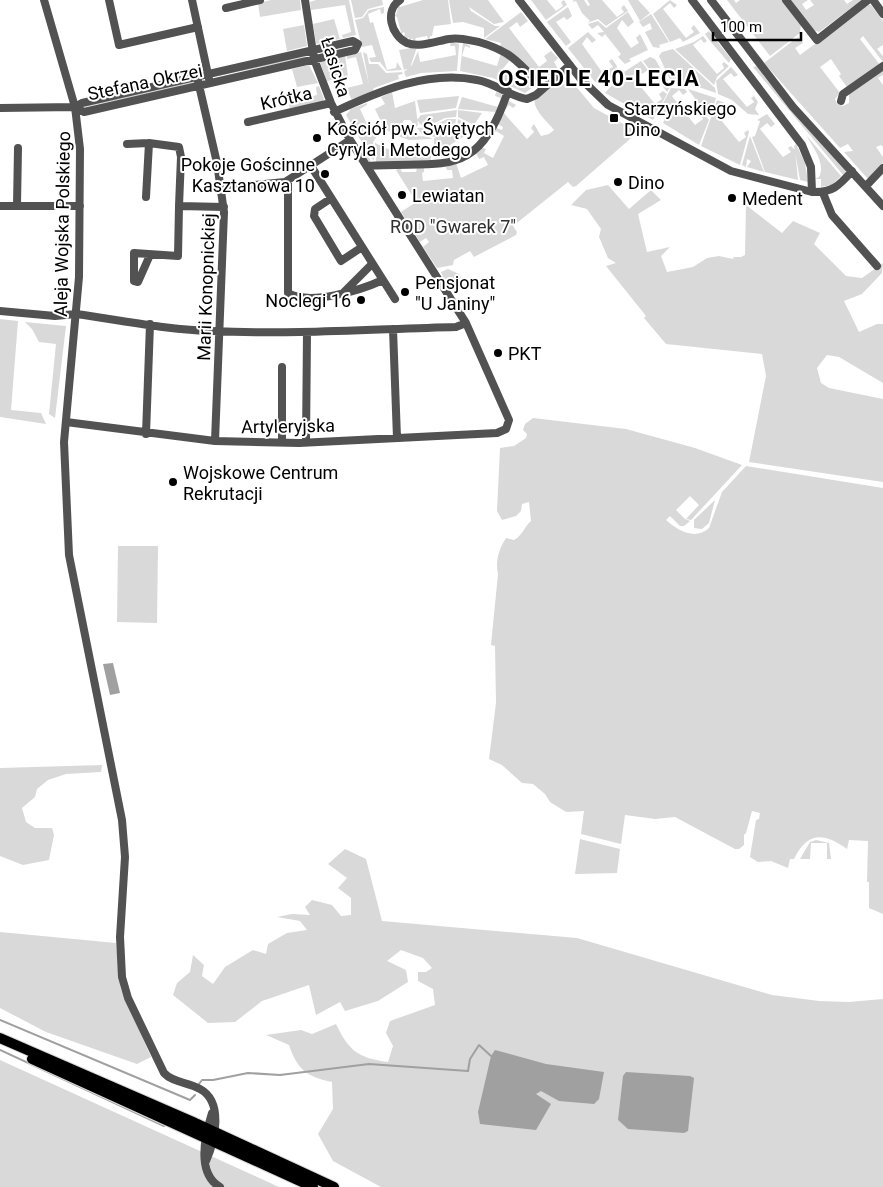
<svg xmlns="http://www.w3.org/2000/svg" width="883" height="1187" font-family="Roboto,sans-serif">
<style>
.green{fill:#d9d9d9}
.water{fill:#a0a0a0}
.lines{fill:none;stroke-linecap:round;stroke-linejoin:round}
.stream{stroke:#a0a0a0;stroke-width:2}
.major-casing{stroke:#dbdbdb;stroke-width:12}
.minor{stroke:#525252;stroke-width:8}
.major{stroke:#000;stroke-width:10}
.poi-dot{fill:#000;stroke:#fff;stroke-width:2}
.labels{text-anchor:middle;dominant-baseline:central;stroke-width:4;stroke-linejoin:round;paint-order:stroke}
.street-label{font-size:18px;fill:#000;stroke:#fff}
.poi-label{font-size:18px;fill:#000;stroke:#fff;text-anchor:start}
.park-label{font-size:18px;fill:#303030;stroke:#fff}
.district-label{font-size:22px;font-weight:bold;letter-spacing:1px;fill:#000;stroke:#fff}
</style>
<rect width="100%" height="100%" fill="#fff"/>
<!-- green -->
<path class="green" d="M271 0H300L301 10 260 17 258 3Z
M316 0H349L356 35 343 38 342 35 351 32 345 5 311 10 310 2Z
M351 0H382L383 5 368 9 362 17 355 18Z
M423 0H448L451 24 434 26 432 36H430L429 41 427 36 416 38 414 43 412 38 409 42V38L402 37 405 35 404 32 399 35 401 32 397 17 392 15V13L396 15 398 8 395 5 399 3 400 7Z
M449 0H488L504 22 494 24 469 7 471 11 495 26H500L484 38V28L463 22 453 23Z
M531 0H547L556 11 563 6 561 2 564 0 567 5 546 20Z
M574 0H584L588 6 590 5 587 0H602L617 17 624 12 621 8 624 5 628 11 606 26 598 19 587 23 590 21 582 13 576 1 572 2Z
M628 0H638L650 13 640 21Z
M670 0 677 5 674 8 670 3 663 9 686 38 694 32 691 28 694 25 700 33 683 42 680 38 670 42 653 14Z
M727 0H734L736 3 740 0H782L801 24 800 33 770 56Z
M791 0H808L802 4 806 10 814 5 810 0H844L847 4 853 0H862L819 32 813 30Z
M868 5H871L883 21V45L877 49 883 56V62L863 36 860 39 880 65 847 87 839 76 841 74 831 59 820 67 840 93 835 99 837 104 843 106 849 103V91L883 68V75L878 78 883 85V147L881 145 876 147 883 157V162L868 179 844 152 853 151 848 144 840 148 764 63 798 37 803 43 795 48 800 55Z
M384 7V13L381 14 380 9 368 14 370 23 373 22 387 70 396 68 397 62 402 70 387 71 380 62H371L369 58 376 57 372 45 362 47 355 20 363 18 369 10Z
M568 7 572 16 567 20 564 17 556 22 571 42 566 46 547 22Z
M521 12 528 21 520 27 517 22 509 28 539 67 547 61 544 56 551 51 558 58 554 62 558 69 541 82 500 47 501 43 485 39Z
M628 12 634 22 628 27 622 20 617 28 631 48 639 43 636 38 640 34 648 50 629 59 631 61 625 64 618 57 621 54 605 34 602 37 597 33 604 32 598 25 592 29 588 24 598 21 606 28Z
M651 14 669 42 659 45 660 48 653 47 645 32 652 29 650 23 643 27 639 22Z
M334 19 340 39 316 44 313 24Z
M304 25 307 46 287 51 283 29Z
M709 31 731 59 729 63 710 41 712 40 710 41 705 34Z
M588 32 596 40 592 43 587 37 582 44 602 72 613 67 609 61 612 59 617 66 616 71 606 82H595L568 48Z
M703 36 707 41 704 43 701 39 693 45 717 74 724 68 722 64 724 62 729 66 717 77 714 85 675 49 694 42Z
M451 42 459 44 457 71 421 73 406 77 404 72 412 65 418 51 420 62 456 55 455 46H450Z
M463 42 470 46V48L465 46 462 56 497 66 501 53 510 60 502 70 513 79 522 70 536 85 525 93 493 78 460 71Z
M417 47 410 68 404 70 399 50Z
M673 49 715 88 716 93 690 84 671 82 659 56 662 52Z
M361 52 369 84 363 52 367 54 369 64H378L386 73 402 72 403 74 398 75 399 79 374 88 372 93 351 99 347 88 363 84 356 57 347 59V56Z
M306 53V58L213 77V75Z
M345 56 348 76 327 81 320 62Z
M650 57 655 59 671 86 667 92 643 61Z
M641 61 648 70 642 74 639 70 632 76 655 104 662 99 659 94 663 91 667 94 653 120 605 93 624 72Z
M309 65 318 83 297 87 292 69Z
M757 66 846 170 844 176 753 67Z
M731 67 738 75 734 77 731 73 723 79 747 107 754 102 751 98 754 96 758 102 755 109 759 115 748 114 732 100 718 94 716 81Z
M563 76 568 77 594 108 638 132 576 186 573 187 568 182 513 226 517 232 516 235 474 257 470 251 454 260 453 265 437 268 423 247 429 242 426 238 420 242 401 212 416 202 396 170 400 168 402 172H416L417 167 424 168V172L422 173 423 181 453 178 452 170H447L446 167 456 163 461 178 488 165 484 157 479 159 476 153 481 147 486 149 484 153 493 158 504 136 496 131 493 136 490 134 494 127 502 130 503 127 496 123 501 111 509 101 516 105 513 108 509 105 503 112 527 139 534 132 531 128 534 124 541 136 549 134 554 130C547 121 532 109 535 98Z
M194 80V84L85 107 86 105Z
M319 86 324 99 322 102 290 108 288 102 317 95 316 87Z
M671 88 685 89 687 92 683 95 679 90 672 96 695 125 703 119 700 115 703 113 709 120 699 145 663 123 665 118 658 113Z
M688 89 716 98 710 117 707 115Z
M392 92 395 108 415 101 418 125 416 127 410 120H404L401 126C407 143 423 132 433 139L409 140 395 135 384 128 375 109 385 104 381 97Z
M496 92 502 94 496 112 458 109 462 97 498 107 501 98 495 96Z
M459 96 456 108 420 113 417 100Z
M717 100 728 104 731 109 727 112 723 108 716 114 739 142 746 137 744 133 748 130 749 132 740 165 701 146Z
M367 103V105L360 109 372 135 380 132 373 142 374 161 368 154 371 162 365 161 361 156 367 151 346 115 351 109Z
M457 110 456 117 445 118 426 127 420 124 417 120 421 115Z
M458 110 482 113 474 125 458 117Z
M767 114 775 124 771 127 767 123 760 129 783 157 791 152 788 148 791 146 795 150 798 180 765 172 752 137 755 136 760 121 757 120Z
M447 119H456L455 125 435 137 422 134 417 128 431 127Z
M458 119 474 127C465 140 446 142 441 157L434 158V138L457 126Z
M806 135 841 176 832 185 821 187V179H815L819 177C826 164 813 147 806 135Z
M750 136 764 172 747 167 751 161 747 159 746 167 742 165Z
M375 143 401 155H431V162H376Z
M796 144 805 163 808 182 800 180 794 146Z
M608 185 629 209 651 190 661 200 638 214 647 252 670 247 661 256 667 272 693 267 707 258 719 256 733 259 734 257H741L745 255 746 205 782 233 793 221 820 233 814 244 846 276 862 278 883 263 882 273 862 294 844 301 859 332 877 324H883V383L839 357 827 355 817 368 821 383 829 388 883 399V482L749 462 766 376 762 354 666 344 644 318 646 316 606 266 616 263 608 258 599 237 601 229 587 209 571 205 586 190Z
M448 269 459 274 467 290 465 291 457 280 444 279 441 272Z
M0 319 18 321 11 410 41 413 46 424 0 417Z
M25 322 66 326 55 418 49 414 56 344 39 342 32 329Z
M533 418 626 429 695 448 742 465 691 520 686 519 699 505 690 496 676 510 685 519 690 521 684 526H680L670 516 666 520C677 530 695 541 709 528L722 492 746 466 883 488V914L869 908V882H867L868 841 849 840 847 849C824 833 808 831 794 859H790L788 868 771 861 758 862 750 857 756 820 759 819 760 813 752 811 746 833 744 835V845L739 849H735L675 817 655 819 625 815 621 844 581 834 584 811 566 812 550 802 545 794 533 784 522 783 502 765 489 759 496 703 495 646 491 645 498 574C495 561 499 549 506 538L514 540C523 535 524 527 531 521L529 502 522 504 521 511 516 516 502 520 497 511 500 448 514 446 526 438 527 434 523 430 525 424Z
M715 500 709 523 702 529 694 528V520Z
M118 546H158L157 623 117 622Z
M102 765 101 772 66 774 48 780 37 789 35 797 22 808 26 822 35 828H52L54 835 49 860 23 865 0 856V768Z
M580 839 620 849 617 873 575 874Z
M816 840 829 843 831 859H827V843H811L810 859H800L810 842Z
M345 849 366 859 382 921 577 938 772 995 819 1001 849 1002 883 999V1187H381L333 1161 318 1134 333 1109 332 1082C307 1077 297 1069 289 1045L266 1035 301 1030 312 1034 336 1024C349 1051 358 1058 388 1062L393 1046 386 1033 390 1021 435 1005 433 989 418 981V972H426L432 968 423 958 401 950 387 961 406 970 408 982 378 1001 345 1011 340 1002 316 1015 309 985 262 1001 235 1022 208 1023 173 995 177 983 190 972 193 955 204 965 202 976 213 984 225 967 253 950 266 954 268 944 287 933 307 930 300 921 277 917 292 914 310 915 305 907 312 900 332 905 341 916 351 915V898L338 888 347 878 328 864Z
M0 932 116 943 121 989 151 1057 137 1064 46 1032 0 1008Z
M0 1060 279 1187H0Z"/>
<!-- water -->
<path class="water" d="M113 663 120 693 110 695 103 664Z
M495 1050 546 1064 604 1072 599 1099 594 1104 559 1101 541 1091 536 1094 551 1104 536 1130 480 1124 478 1112 491 1056Z
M626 1072 690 1076 694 1078 688 1131 684 1133 628 1129 618 1120 623 1076Z"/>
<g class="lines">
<!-- stream -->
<path class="stream" d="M0 1020 190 1100 195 1095
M0 1050 164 1126
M199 1084 202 1080H213L248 1073 280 1075 369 1064 468 1071 470 1059 479 1045 491 1056"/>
<!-- major casing -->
<g class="major-casing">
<path id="major" d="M0 1038 191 1121 334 1187
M32 1059 313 1187"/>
</g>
<!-- minor -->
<path class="minor" d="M44 0 75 107 80 149 79 277 64 442 69 555 122 820 125 857 120 937 122 977 128 998 164 1073C173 1083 188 1082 200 1089 224 1102 215 1141 206 1161
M109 0 119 45 198 27
M192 0 209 79
M400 0C384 10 391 36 407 43 419 48 437 41 449 39 460 37 468 40 479 42 513 52 520 64 543 88
M519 0 580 78 608 105 731 171 812 192C832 193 839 186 852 171
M692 0 802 145 811 167 812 192
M711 0 793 107 883 206
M786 0 817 40 868 0
M873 0 883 14
M226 8 260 0
M198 81 217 163 224 212 215 441
M841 101 843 94 883 66
M0 108 75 107 84 112 355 50 358 44 353 41 82 103 75 107
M334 112C379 91 428 70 477 80 495 83 511 97 527 99L536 95 570 65
M248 122 331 103
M127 144 149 143 179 147 181 157 179 206 224 207
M311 166 395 299
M367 166C445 160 477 182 508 91
M288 181V293C310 306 361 290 383 280
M866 186 883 168
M221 188 285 182 350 140
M823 193 832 215 877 266
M146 197 149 143
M330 199 315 209 314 216 341 261 362 247
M17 205 18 148
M0 206H80
M150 255 138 282 134 281V253L178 256 179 206
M344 292 372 264
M0 311 55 316 76 314C121 320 167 330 212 331 294 335 375 329 456 327L466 323
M393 329 397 438
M282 367V442
M66 422 215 441 299 443 497 433 506 429 509 420 466 323 350 140 331 103 314 59 305 0
M146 434 150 324
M306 442 307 333
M212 1113C205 1135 196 1173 220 1187"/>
<!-- major -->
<use href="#major" class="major"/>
</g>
<!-- markers -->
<g class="poi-dot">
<rect x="609" y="113" width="10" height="10" rx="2.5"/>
<circle cx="317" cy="138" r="5"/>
<circle cx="325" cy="174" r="5"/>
<circle cx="618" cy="182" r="5"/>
<circle cx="402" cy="195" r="5"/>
<circle cx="732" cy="198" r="5"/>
<circle cx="405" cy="292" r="5"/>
<circle cx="361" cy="300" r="5"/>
<circle cx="498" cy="353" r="5"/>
<circle cx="173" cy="482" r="5"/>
</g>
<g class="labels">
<!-- street labels -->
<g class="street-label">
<text transform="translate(336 67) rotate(73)">Łasicka</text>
<text transform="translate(145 82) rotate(-12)">Stefana Okrzei</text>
<text transform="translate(286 98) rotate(-13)">Krótka</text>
<text transform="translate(62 224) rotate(-89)">Aleja Wojska Polskiego</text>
<text transform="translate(206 287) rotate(-88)">Marii Konopnickiej</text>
<text transform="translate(288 426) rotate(-1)">Artyleryjska</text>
</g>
<!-- poi labels -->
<g class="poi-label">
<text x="624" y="108">Starzyńskiego<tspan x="624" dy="21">Dino</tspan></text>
<text x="327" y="128">Kościół pw. Świętych<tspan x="327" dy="21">Cyryla i Metodego</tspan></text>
<text x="315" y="164" text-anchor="end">Pokoje Gościnne<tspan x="315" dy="21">Kasztanowa 10</tspan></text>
<text x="628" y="182">Dino</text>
<text x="412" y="195">Lewiatan</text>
<text x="742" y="198">Medent</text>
<text x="415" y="282">Pensjonat<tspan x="415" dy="21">"U Janiny"</tspan></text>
<text x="351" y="300" text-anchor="end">Noclegi 16</text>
<text x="508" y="353">PKT</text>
<text x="183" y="472">Wojskowe Centrum<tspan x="183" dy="21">Rekrutacji</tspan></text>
</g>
<!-- park labels -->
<g class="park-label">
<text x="453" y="226">ROD "Gwarek 7"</text>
</g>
<!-- district labels -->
<g class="district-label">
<text x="599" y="78">OSIEDLE 40-LECIA</text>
</g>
</g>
<!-- scale -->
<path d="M713 32v8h88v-8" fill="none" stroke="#000000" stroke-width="2.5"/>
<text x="720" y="32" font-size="15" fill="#000000" stroke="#ffffff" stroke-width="4" paint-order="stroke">100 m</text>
</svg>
